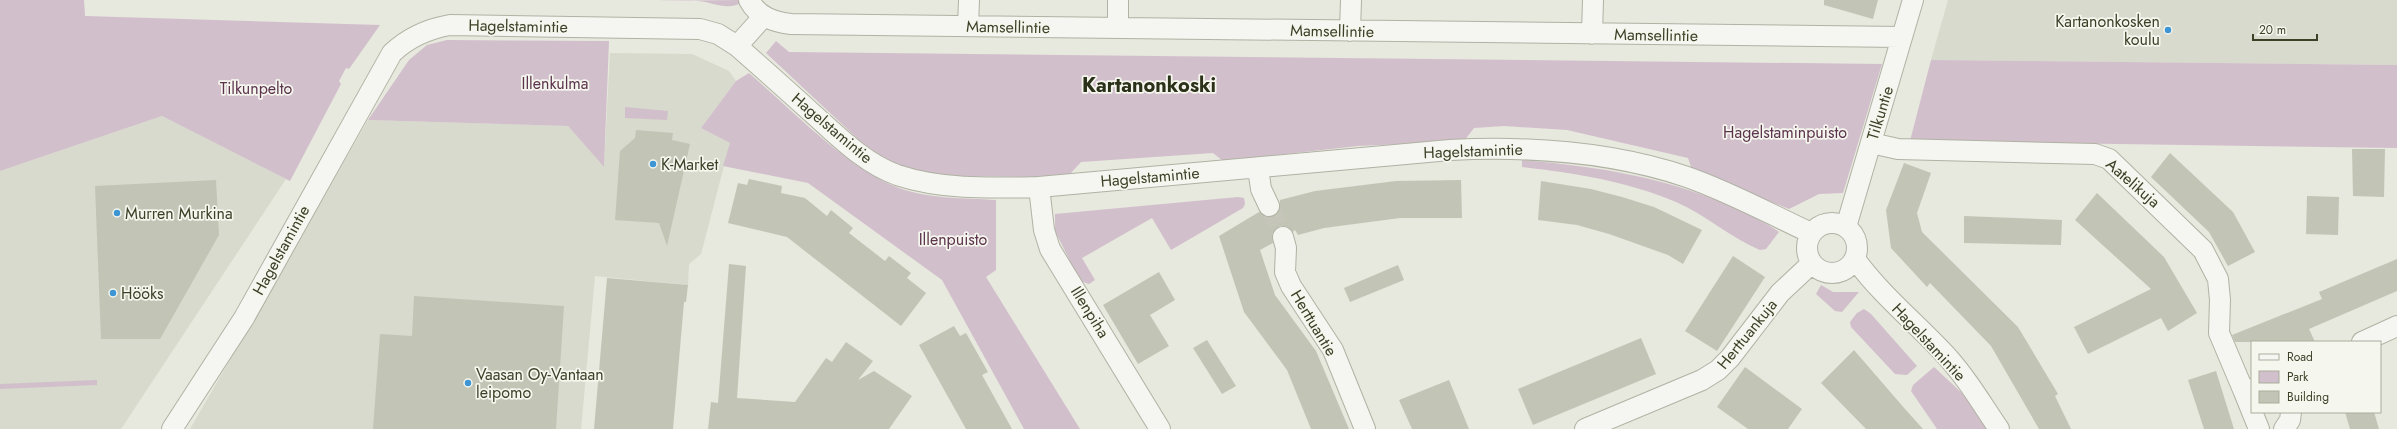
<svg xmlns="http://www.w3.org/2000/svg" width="2397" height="429" font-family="Jost,sans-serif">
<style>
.built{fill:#d7dacc}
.green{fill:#d2bfcc}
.building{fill:#c2c5b5}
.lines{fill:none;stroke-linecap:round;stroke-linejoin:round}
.minor-tunnel{stroke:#c5c6b9;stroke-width:20;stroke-dasharray:20 10;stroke-linecap:butt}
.minor-casing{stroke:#b0b2a3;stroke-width:22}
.minor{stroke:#f5f6f1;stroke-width:20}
.poi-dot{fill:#3d96d3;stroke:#f5f6ee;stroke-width:1.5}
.labels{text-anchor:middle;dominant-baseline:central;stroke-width:3.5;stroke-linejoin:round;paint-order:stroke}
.poi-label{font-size:16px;fill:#3b4027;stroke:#f5f6ee;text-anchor:start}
.street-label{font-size:16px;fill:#3b4027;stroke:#f5f6ee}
.park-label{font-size:16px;fill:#5c334d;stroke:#f5f6ee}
.district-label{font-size:20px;font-weight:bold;fill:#2b3019;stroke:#f5f6ee}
</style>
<rect width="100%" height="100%" fill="#e7e8de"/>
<!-- built -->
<path class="built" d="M1948 0H2397V65L1931 60Z
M610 53 692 54 729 71 736 81 701 128 730 143 701 254 689 264 688 285 595 276 581 429H190L368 120 568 126 604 167Z
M162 116 286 179 121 429H0V171Z"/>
<!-- green -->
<path class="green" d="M0 0H84L85 16 380 25 349 69 346 68 339 81 341 84 290 181 162 116 0 171Z
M740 0 741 3C726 11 713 2 698 1 682 0 664 1 648 1Z
M447 40 609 41 604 167 568 126 368 120 409 60 427 45Z
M776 41 789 52 1882 64 1843 193 1819 194 1789 209 1692 170 1688 158 1567 130 1504 126 1474 128 1464 141 1358 146 1223 161 1213 153 1081 162 1070 174 1041 177 949 176 908 169 884 158 860 141 766 53Z
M1931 60 2397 65V148L1910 141Z
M749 73C791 109 848 169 899 188 929 199 964 198 996 200V270L986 277 1080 429H1024L942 280 808 183 723 166 730 143 701 128 736 81Z
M625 107 668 111 667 120 625 118Z
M1522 160C1597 166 1673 178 1741 211 1754 218 1767 223 1779 232L1766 249 1760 250C1731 238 1706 215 1676 202 1626 181 1575 173 1522 167Z
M1238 197 1244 198 1245 204 1243 208 1171 250 1152 218 1082 258 1095 280 1089 284 1080 281 1055 231V214Z
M1821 285 1833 292H1859L1842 312 1835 311 1816 294Z
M1864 309 1871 314 1917 366 1907 375 1895 374 1851 327 1850 322 1857 313Z
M1934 367 1963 394 1987 429H1937L1911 391 1913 385Z
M97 380V385L0 389V384Z"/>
<!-- building -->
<path class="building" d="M1824 0H1878L1873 19 1824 5Z
M636 130 673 133 672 140 690 144 667 246 659 223 615 220 620 151 635 138Z
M2352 149H2385L2384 197 2353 196Z
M2170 153 2233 212 2255 252 2228 266 2209 232 2151 177Z
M1904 163 1931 173 1917 213 1922 232 2018 327 2058 394 2055 396 2071 429H2039L1991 346 1930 283 1927 287 1891 248 1886 210Z
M749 179 782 186 781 193 805 198 827 216 831 210 853 228 849 233 885 261 889 256 911 273 907 278 926 293 901 326 787 237 728 223 738 183 747 185Z
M216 180 219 235 160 339H101L95 186Z
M1461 180 1462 218H1400L1324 228 1298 235 1295 230 1293 232 1286 226H1280L1272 234 1273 243 1260 250 1275 295 1316 351 1349 429H1311L1287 370 1244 312 1219 236 1259 212 1268 217 1274 216 1279 212 1280 200 1315 191 1396 181Z
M1541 181 1591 189 1622 197 1654 207 1702 230 1683 264 1668 255 1609 234 1577 225 1538 220Z
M2097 193 2164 257 2197 313 2168 331 2161 318 2088 354 2074 327 2151 289 2075 220Z
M2307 196 2339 197 2338 235 2306 234Z
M1964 216 2062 220 2061 245 1964 243Z
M1733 256 1765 277 1717 351 1685 331Z
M2397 259V291L2309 329 2315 342H2235L2232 335 2322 299 2319 292Z
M729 264 746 266 737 398 795 402 826 358 832 362 846 342 873 361 858 380 874 371 912 396 889 429H708L711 402 718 403Z
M1398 265 1404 280 1350 302 1344 288Z
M1159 272 1175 300 1150 315 1169 346 1138 364 1103 305Z
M607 278 688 285 686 302H684L673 429H594Z
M414 296 564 306 556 429H373L380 334 412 336Z
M954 326 960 336 966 333 988 372 982 375 1012 429H966L919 345Z
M1641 338 1656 374 1533 425 1518 389Z
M1207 340 1236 386 1222 394 1193 348Z
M1854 350 1905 409 1923 429H1866L1821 383Z
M1745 367 1802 409 1788 429H1748L1717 407Z
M2216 371 2234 429H2204L2188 380Z
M1449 380 1469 429H1412L1399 400Z
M2345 412H2374L2379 429H2350Z"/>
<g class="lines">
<!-- minor-tunnel -->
<path class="minor-tunnel" d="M1269 206 1283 237"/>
<!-- minor casing -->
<g class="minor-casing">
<path id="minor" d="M749 0C758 17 774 22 791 24L1902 37
M968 26 969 0
M1118 28V0
M1350 31 1351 0
M1592 34 1593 0
M737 46 764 16
M1871 143 1898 149 2095 154 2109 159 2203 250 2218 279 2220 300 2219 333 2244 392 2252 389
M1258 168 1261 189 1269 206
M1039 187 1044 230 1050 249 1160 429
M1807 248a25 25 0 1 1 50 0a25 25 0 1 1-50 0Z
M1846 227 1913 0
M1283 237 1286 248 1285 272 1291 286 1333 350 1365 429
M1855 259C1879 292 1910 318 1939 348 1963 372 1980 401 1999 429
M2362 342 2397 326
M2244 392 2259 429
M172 429 244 318 392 53C409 37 427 29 450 25L700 29 718 34 737 46C762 68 787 90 812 113 838 136 864 163 897 175 942 190 992 188 1039 187L1450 150C1530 146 1610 151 1687 177 1730 192 1770 214 1811 233
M1585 429 1702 380 1718 370 1730 358 1780 293 1812 263
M2284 429 2290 420 2291 412"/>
</g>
<!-- minor -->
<use href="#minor" class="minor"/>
</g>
<!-- markers -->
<g class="poi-dot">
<circle cx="2168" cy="30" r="4"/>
<circle cx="653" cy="164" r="4"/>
<circle cx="117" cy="213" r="4"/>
<circle cx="113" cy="293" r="4"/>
<circle cx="468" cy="383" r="4"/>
</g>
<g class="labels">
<!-- poi labels -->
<g class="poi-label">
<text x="2160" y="21" text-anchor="end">Kartanonkosken<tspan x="2160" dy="18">koulu</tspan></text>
<text x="661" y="164">K-Market</text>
<text x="125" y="213">Murren Murkina</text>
<text x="121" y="293">Hööks</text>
<text x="476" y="374">Vaasan Oy-Vantaan<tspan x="476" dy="18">leipomo</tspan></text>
</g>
<!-- street labels -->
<g class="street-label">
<text transform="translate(518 26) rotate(1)">Hagelstamintie</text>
<text transform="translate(1008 27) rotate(1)">Mamsellintie</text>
<text transform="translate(1332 31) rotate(1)">Mamsellintie</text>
<text transform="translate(1656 35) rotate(1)">Mamsellintie</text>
<text transform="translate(1880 113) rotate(-73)">Tilkuntie</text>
<text transform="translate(832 128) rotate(40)">Hagelstamintie</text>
<text transform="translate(1473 151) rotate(-2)">Hagelstamintie</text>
<text transform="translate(1150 177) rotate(-5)">Hagelstamintie</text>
<text transform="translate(2133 183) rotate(41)">Aatelikuja</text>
<text transform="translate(281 250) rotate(-61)">Hagelstamintie</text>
<text transform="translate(1090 312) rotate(58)">Illenpiha</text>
<text transform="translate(1314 323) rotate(59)">Herttuantie</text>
<text transform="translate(1747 334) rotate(-51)">Herttuankuja</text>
<text transform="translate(1929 342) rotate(47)">Hagelstamintie</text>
</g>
<!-- park labels -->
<g class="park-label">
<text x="555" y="83">Illenkulma</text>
<text x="256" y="88">Tilkunpelto</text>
<text x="1785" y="132">Hagelstaminpuisto</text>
<text x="953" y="239">Illenpuisto</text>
</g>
<!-- district labels -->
<g class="district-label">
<text x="1149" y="85">Kartanonkoski</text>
</g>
</g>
<!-- legend -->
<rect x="2251" y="341" width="130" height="72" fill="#f5f6ee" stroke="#abad9e"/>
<rect x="2259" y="354" width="20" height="6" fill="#f5f6f1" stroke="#abad9e"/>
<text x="2287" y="361" font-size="12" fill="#3b4027">Road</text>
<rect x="2259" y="371" width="20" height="12" fill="#d2bfcc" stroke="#abad9e"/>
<text x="2287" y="381" font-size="12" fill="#3b4027">Park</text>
<rect x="2259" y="391" width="20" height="12" fill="#c2c5b5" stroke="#abad9e"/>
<text x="2287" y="401" font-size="12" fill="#3b4027">Building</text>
<!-- scale -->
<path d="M2253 34v6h64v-6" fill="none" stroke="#3b4027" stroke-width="2"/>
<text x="2259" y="34" font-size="12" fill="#3b4027" stroke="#f5f6ee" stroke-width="3" paint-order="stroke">20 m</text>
</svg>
